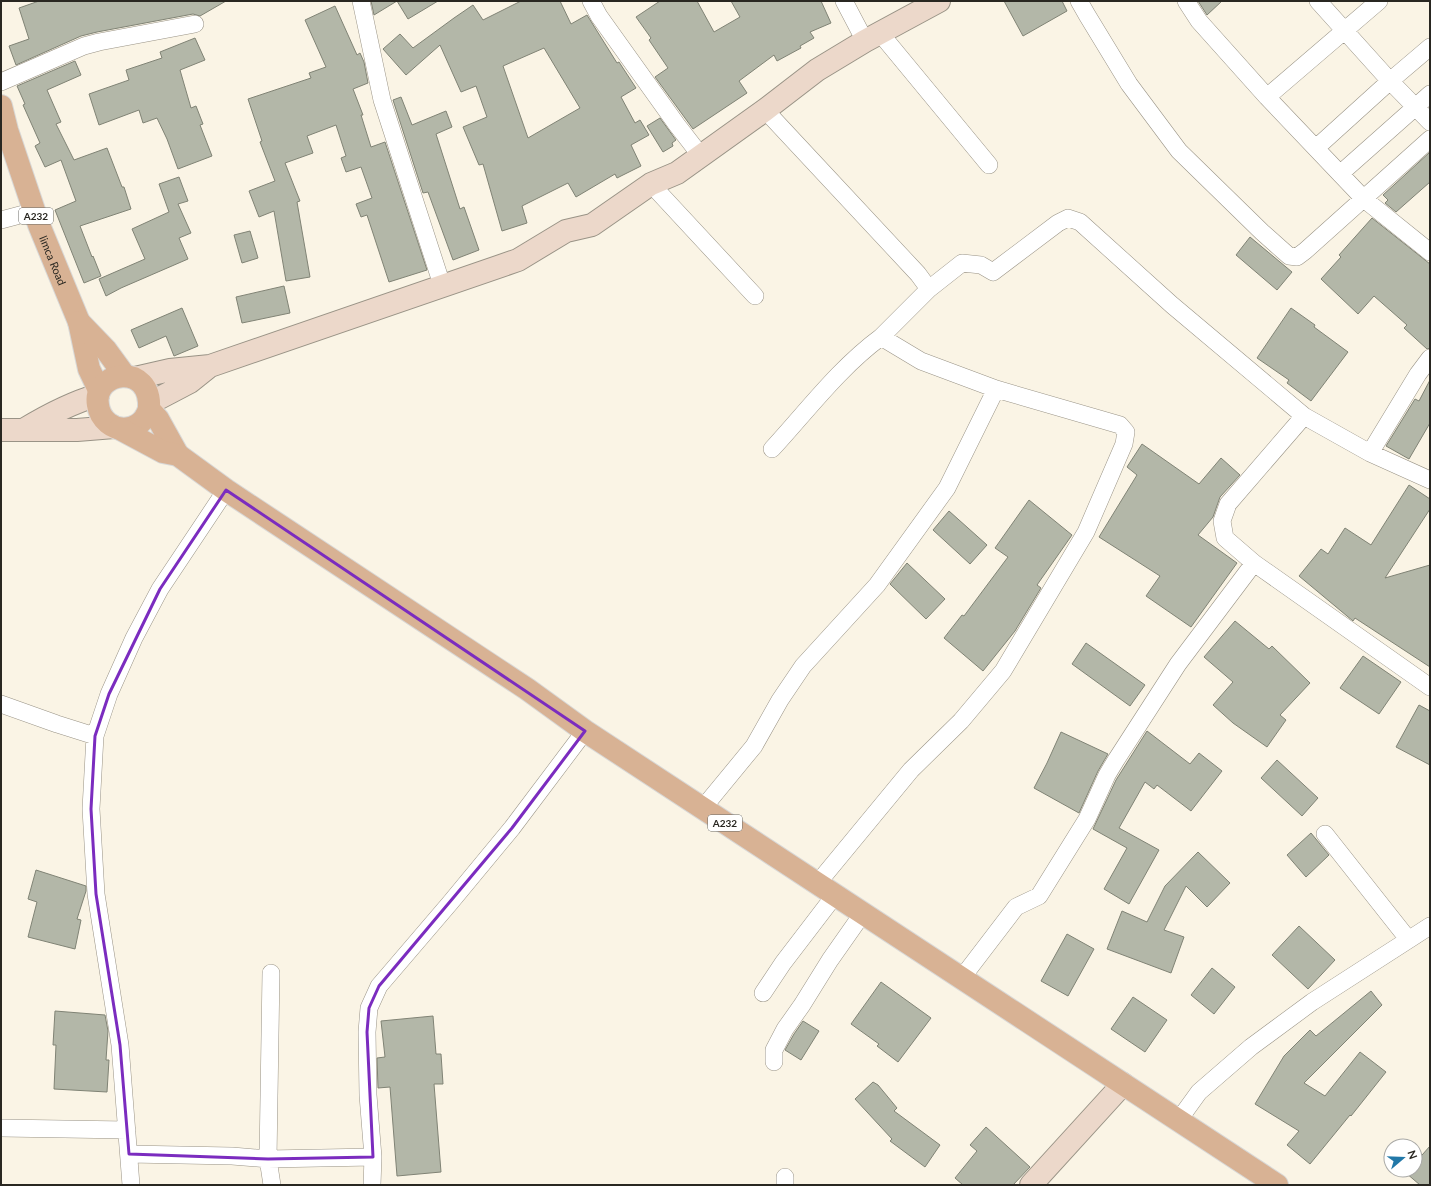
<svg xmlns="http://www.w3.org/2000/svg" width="1431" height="1186" font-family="Lato,sans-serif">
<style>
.building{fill:#b3b7a8;stroke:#808375;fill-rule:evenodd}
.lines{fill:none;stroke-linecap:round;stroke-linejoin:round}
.street-casing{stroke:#999386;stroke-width:18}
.secondary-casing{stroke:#999386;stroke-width:24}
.primary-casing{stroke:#d8d8d7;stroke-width:24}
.street{stroke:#fff;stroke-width:17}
.secondary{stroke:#ecd8ca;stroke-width:22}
.primary{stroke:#d8b294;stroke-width:22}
.marked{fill:none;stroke:#7b2cbf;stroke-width:3;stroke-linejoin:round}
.labels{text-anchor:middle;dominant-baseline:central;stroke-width:3;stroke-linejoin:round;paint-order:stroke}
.shield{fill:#fff;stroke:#696864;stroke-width:1}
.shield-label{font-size:10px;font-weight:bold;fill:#292721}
.street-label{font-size:11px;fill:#292721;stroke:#fff}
</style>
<rect width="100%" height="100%" fill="#faf4e5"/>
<!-- building -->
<path class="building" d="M39 1H226L200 16 193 14 97 32 81 36 16 65 9 46 29 39 19 8Z
M371 1H438L408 19 397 1 374 15Z
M521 1H560L571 24 587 15 617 63 619 62 636 88 621 97 635 123 640 120 649 135 631 145 641 166 617 178 615 174 576 197 568 183 522 206 527 223 502 231 483 164 479 165 463 127 487 117 476 86 461 92 440 45 406 75 383 49 400 34 413 48 454 18 473 5 483 20ZM544 48 580 108 528 138 503 66Z
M660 1H697L714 32 740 17 731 1H821L831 23 810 32 814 38 800 46 801 48 777 61 774 55 739 81 747 93 693 129 655 77 668 68 649 40 651 38 636 17Z
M1004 1H1062L1067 11 1023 36Z
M1198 1H1222L1207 15Z
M335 6 357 55 360 53 364 62 368 83 353 89 363 115H361L371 147 385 142 427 270 389 282 367 215 361 217 356 204 372 198 361 167 346 172 341 158 346 156 336 125 307 136 313 153 285 163 300 201 297 202 310 277 286 281 274 211 259 217 249 191 275 181 260 142 262 141 248 99 311 78 309 73 326 67 305 20Z
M195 38 205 60 180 70 191 108 196 106 203 124 200 125 212 156 178 169 167 139 157 118 143 123 139 110 99 125 89 94 129 80 126 70 162 58 160 52Z
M75 61 81 75 47 90 61 122 56 124 74 160 107 148 122 187H124L131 209 80 226 92 257 93 256 101 276 84 283 55 210 76 201 61 160 45 167 35 146 40 143 23 105 25 104 17 86Z
M401 97 412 125 446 111 452 127 436 134 460 209 464 207 479 250 453 260 428 192 423 193 393 100Z
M660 118 676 140 672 143 673 146 663 152 647 126Z
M1430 152V182L1396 212 1385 203 1388 200 1383 195Z
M179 177 188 201 178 204 191 233 179 238 188 259 121 288 106 296 99 279 145 259 132 229 169 212 159 184Z
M1372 218 1430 264V348L1427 349 1404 328 1407 325 1374 296 1358 314 1321 279 1341 257 1339 255Z
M250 231 258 258 242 263 234 235Z
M1250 237 1292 272 1277 290 1236 255Z
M284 286 290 313 242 323 236 297Z
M182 308 198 346 174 356 166 336 139 348 131 330Z
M1291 308 1315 325 1314 327 1348 352 1311 401 1287 383 1289 380 1257 358Z
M1430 380V423L1409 459 1386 446 1415 399 1419 401Z
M1142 444 1199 484 1221 458 1240 475 1220 497 1213 517 1198 535 1237 563 1191 627 1146 596 1160 576 1099 537 1137 475 1127 467Z
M1409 485 1430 499V509L1385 578 1430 565V667L1355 618 1353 621 1299 576 1321 549 1328 554 1345 528 1371 545Z
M1029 500 1072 535 1037 585 1041 588 1015 631 983 671 944 638 962 615 964 616 1008 557 995 548Z
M949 511 987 545 970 564 933 530Z
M907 563 945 599 926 619 890 584Z
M1235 621 1269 649 1272 646 1310 683 1280 715 1286 720 1267 747 1233 723 1213 705 1233 682 1204 657Z
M1086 643 1145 685 1130 706 1072 664Z
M1363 656 1401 682 1379 714 1340 688Z
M1419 705 1430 711V765L1396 747Z
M1147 731 1190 764 1199 753 1222 771 1191 811 1157 785 1154 789 1145 782 1119 828 1159 850 1129 904 1104 889 1127 848 1093 829 1116 780Z
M1061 732 1108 754 1098 771 1079 813 1034 788 1047 763Z
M1277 760 1318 798 1302 816 1261 778Z
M1311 833 1329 855 1306 877 1287 855Z
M1198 852 1230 883 1207 907 1186 886 1164 930 1184 937 1171 973 1107 949 1122 911 1147 922 1165 886Z
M36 870 86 886V891L77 919 81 920 75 949 28 937 37 902 28 899Z
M1299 926 1335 960 1308 989 1272 955Z
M1067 934 1094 949 1068 996 1041 981Z
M1212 968 1235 987 1214 1014 1191 995Z
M881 982 931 1018 898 1062 877 1046 879 1044 851 1024Z
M1371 991 1382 1005 1304 1083 1325 1096 1360 1052 1386 1072 1351 1116 1350 1115 1310 1164 1287 1145 1299 1131 1255 1104 1284 1056 1310 1030 1316 1036Z
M1133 997 1167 1020 1145 1052 1111 1029Z
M55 1011 105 1015 108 1031 106 1060H109L107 1092 54 1089 56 1045H53Z
M433 1016 436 1054H441L443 1084H434L441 1172 397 1176 390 1087 378 1088 377 1058 385 1057 381 1021Z
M803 1021 819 1031 801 1060 785 1050 794 1034Z
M873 1082 878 1085 897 1108 894 1111 940 1145 925 1167 890 1141 892 1139 855 1099Z
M986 1127 1030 1167 1013 1185H963L955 1178 977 1151 970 1145Z
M1430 1146V1185H1420L1406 1173 1409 1170H1415V1163Z"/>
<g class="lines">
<!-- street casing -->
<g class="street-casing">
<path id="street" d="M361 1 382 100 442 285
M591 1 599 16 677 125 701 156
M844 1 865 41
M1079 1 1087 15 1129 84 1179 151 1262 232 1289 256 1297 257 1305 251 1430 139
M1186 1 1199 21 1267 97 1364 199 1430 252
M1318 1 1390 81 1430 122
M880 33 989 165
M1 82 84 46 99 42 195 24
M1267 97 1379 1
M765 110 918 274 929 289 881 337 921 361 996 389 1120 425 1126 432 1124 444 1086 532 1003 671 961 721 911 770 817 884
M1316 148 1390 81 1430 47
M1341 173 1430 94
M651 184 755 296
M1 220 35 211
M929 289 962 263 981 265 993 272 1058 223 1068 218 1080 222 1172 305 1304 416 1370 453 1430 480
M1304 416 1228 504 1222 521 1225 538 1254 563 1430 687
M772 449C807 411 839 368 881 337
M1370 453 1418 374 1430 358
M1 704 57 724 95 736
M703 808 754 746 780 700 803 666 877 585 947 488 996 389
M1325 834 1408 939
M271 973 268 1159 272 1185
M961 979 1016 907 1039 896 1087 819 1107 775 1116 760 1178 664 1254 563
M763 993 783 963 835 895
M774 1062V1050L785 1029 802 1005 830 960 863 913
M1178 1121 1199 1092 1251 1047 1312 1002 1430 926
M1 1128 127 1130
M129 1154 232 1156 268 1159 373 1157
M785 1177V1185
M131 1185 120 1045 96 894 91 809 95 736 109 694 134 638 160 589 226 490
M372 1185 373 1157 368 1095 367 1032 369 1008 379 986 450 903 512 828 585 731"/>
</g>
<!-- secondary casing -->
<g class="secondary-casing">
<path id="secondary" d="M135 378 170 370 210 366 518 260 566 231 592 225 651 184 677 173 765 110 817 70 865 41 939 1
M150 403 190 382 210 366
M25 429C48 415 71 403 98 395
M1 430H77L114 427
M1031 1185 1123 1084"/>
</g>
<!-- primary casing -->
<g class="primary-casing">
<g id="primary">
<path id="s1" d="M1 106 7 130 39 225 79 322 89 369 99 390"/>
<path d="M79 322 106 350 125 376"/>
<path d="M149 409C148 412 146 416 144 419 135 430 119 432 108 423 102 418 99 413 98 405 92 371 152 361 149 409L158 419 178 455"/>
<path d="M120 429 163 452 178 455 226 490 527 689 585 731 1277 1185"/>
</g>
</g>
<!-- street -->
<use href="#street" class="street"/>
<!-- secondary -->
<use href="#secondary" class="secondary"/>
<!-- primary -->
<use href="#primary" class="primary"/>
</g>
<!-- marked area -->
<path class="marked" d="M226 490 585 731 512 828 379 986 369 1008 367 1032 373 1157 268 1159 129 1154 120 1045 96 894 91 809 95 736 109 694 160 589Z"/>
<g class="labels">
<!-- shield labels -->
<g class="shield">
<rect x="19" y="208" width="34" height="16" rx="3"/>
<rect x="708" y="815" width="34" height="16" rx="3"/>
</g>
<g class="shield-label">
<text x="36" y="216">A232</text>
<text x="725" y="823">A232</text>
</g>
<!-- street labels -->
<g class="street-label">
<text stroke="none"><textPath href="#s1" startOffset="163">limca Road</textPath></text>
</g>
</g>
<!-- border -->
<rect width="1431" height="1186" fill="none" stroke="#292721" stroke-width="4"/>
<!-- north arrow -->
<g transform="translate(1403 1158) rotate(71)"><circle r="19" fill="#ffffff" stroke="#a9a9a6"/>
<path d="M0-3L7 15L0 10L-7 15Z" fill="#2278a8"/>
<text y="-6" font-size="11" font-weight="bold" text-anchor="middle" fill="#292721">N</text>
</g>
</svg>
